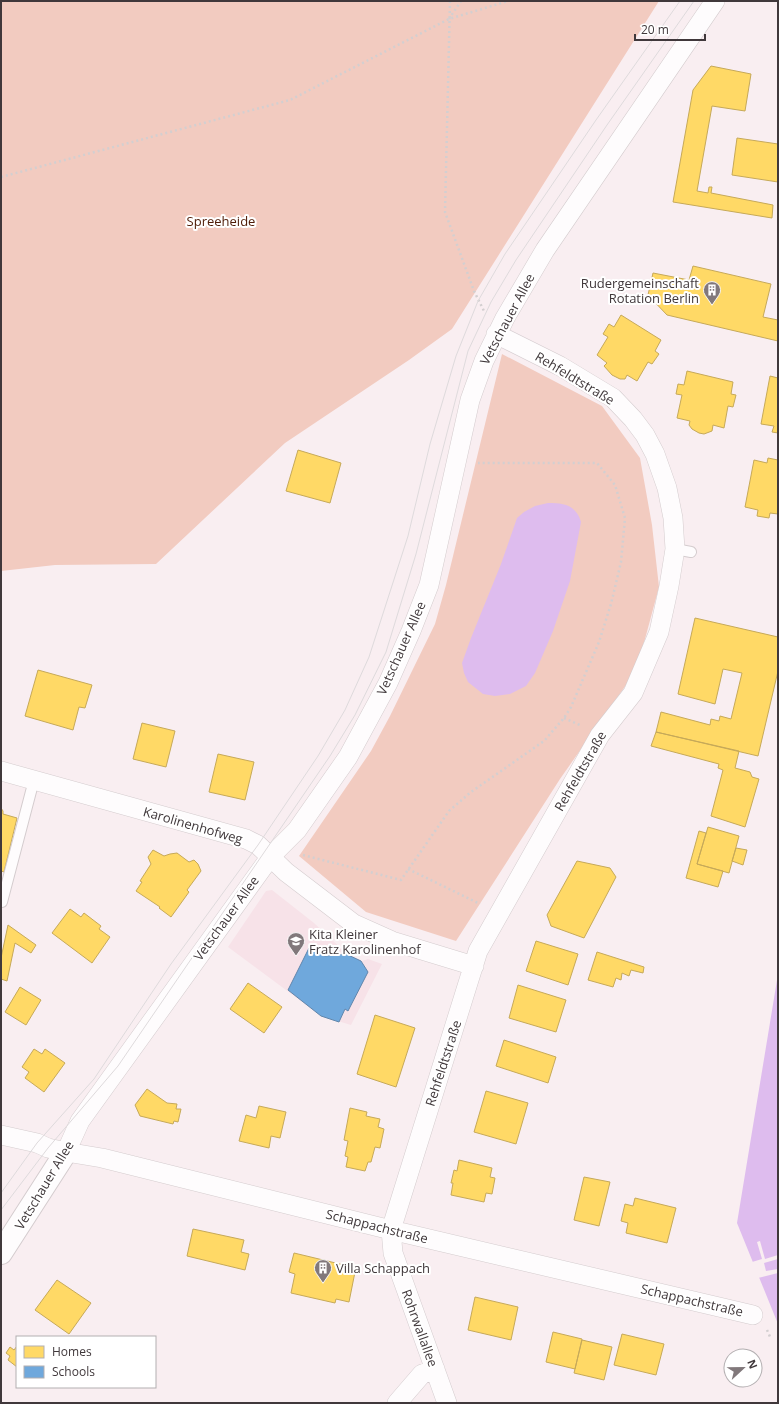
<svg xmlns="http://www.w3.org/2000/svg" width="779" height="1404" font-family="'Open Sans',sans-serif">
<style>
.built{fill:#f7e2e8}
.green{fill:#f2cbc0}
.water{fill:#debcee}
.pier{fill:#f9eef1}
.homes{fill:#ffd966;stroke:#c6a959}
.schools{fill:#6fa8dc;stroke:#6186ac}
.lines{fill:none;stroke-linecap:round;stroke-linejoin:round}
.service-casing{stroke:#d4ccce;stroke-width:12}
.minor-casing{stroke:#d4ccce;stroke-width:20}
.tertiary-casing{stroke:#d4ccce;stroke-width:24}
.path{stroke:#d3cfd0;stroke-width:2.5;stroke-dasharray:2 3;stroke-linecap:butt}
.service{stroke:#fefcfd;stroke-width:10}
.minor{stroke:#fefcfd;stroke-width:19}
.tertiary{stroke:#fefcfd;stroke-width:22}
.tram{stroke:#dedadc;stroke-width:1}
.labels{text-anchor:middle;dominant-baseline:central;stroke-width:4;stroke-linejoin:round;paint-order:stroke}
.park-label{font-size:13px;fill:#4f1c07;stroke:#fff}
.poi-label{font-size:13px;fill:#40383b;stroke:#fff;text-anchor:start}
.street-label{font-size:13px;fill:#40383b;stroke:#fff}
</style>
<rect width="100%" height="100%" fill="#f9eef1"/>
<!-- built -->
<path class="built" d="M272 890 314 923 346 953 362 961 368 959 382 964 351 1025 321 1016 228 947 266 891Z"/>
<!-- green -->
<path class="green" d="M1 1H659L452 329 409 360 285 443 156 564 55 565 1 571Z
M502 354 602 406 640 458 652 525 659 587 645 639 633 675 560 779 456 941 366 912 299 856 371 751 390 716 435 624 446 585Z"/>
<!-- water -->
<path class="water" d="M548 503C564 503 576 505 581 522L570 581 553 631 535 673 526 686 510 694 495 696 483 694 468 682 464 673 462 663 471 638 501 564 517 518 524 512 535 506Z
M778 974V1324L737 1223Z"/>
<!-- pier -->
<path class="pier" d="M760 1241 765 1259 778 1255V1259L764 1263 766 1271 778 1269V1273L758 1278 752 1262 762 1259 757 1242Z"/>
<!-- homes -->
<path class="homes" d="M711 66 751 74 745 111 712 106 697 191 708 193 709 187H712L711 193 773 205 772 218 673 202 693 90Z
M737 138 778 144V182L732 175Z
M693 266 771 284 763 317 778 320V341L667 315 648 295 653 273 689 280Z
M621 315 661 340 655 351 659 354 652 364 648 362 637 381 627 375 625 379H620L612 375 604 366 607 363 597 355 608 337 603 334 609 324 614 327Z
M687 371 733 382 731 394 736 395 733 407 728 406 724 428 713 425 712 431 704 434 699 433 692 429 689 425 690 421 677 418 682 395 676 394 678 384 684 385Z
M770 376 778 378V433L772 432 774 426 761 424Z
M298 450 341 463 330 503 286 491Z
M768 458 778 460V514L770 513 769 518 757 516 758 510 745 507 754 460 767 463Z
M695 618 778 637V671L758 756 656 732 661 712 710 725 711 719 719 721 720 716 731 719 742 673 723 669 715 704 678 694Z
M38 670 92 685 85 708 79 707 73 730 25 716Z
M142 723 175 731 166 767 133 759Z
M656 732 739 751 735 768 750 772 752 777 759 779 745 827 711 816 723 770 718 768 719 764 651 746Z
M218 754 254 762 245 800 209 792Z
M1 808 3 811V814L17 818 4 872 1 871Z
M708 827 739 836 729 873 697 864Z
M699 831 706 833 697 864 723 871 718 887 686 878Z
M736 848 747 850 743 865 732 861Z
M153 850 164 856 170 854 177 853 189 862 194 860 198 864 201 871 187 890 189 892 171 917 159 908 160 907 136 891 142 882 140 881 151 864 148 857Z
M577 861 610 868 616 877 584 938 551 926 547 915Z
M70 909 81 917 84 913 101 926 99 929 110 937 92 963 52 933Z
M8 925 36 945 31 953 15 943 7 981 1 979V958Z
M536 941 578 954 568 985 526 971Z
M597 952 644 967 643 973 631 970 629 976 622 973 621 980 616 978 613 987 588 980Z
M248 983 282 1007 264 1033 230 1009Z
M518 985 566 1000 556 1032 509 1018Z
M20 987 41 1000 26 1025 5 1012Z
M375 1015 415 1028 396 1087 357 1074Z
M504 1040 556 1057 548 1083 496 1066Z
M34 1049 42 1054 45 1049 65 1063 44 1092 25 1078 29 1072 22 1067Z
M147 1089 167 1103 177 1104 176 1109H181L178 1122 174 1121 173 1124 140 1116 135 1105Z
M486 1091 528 1103 516 1144 474 1132Z
M259 1106 286 1112 280 1138 271 1136 269 1148 239 1141 246 1115 256 1118Z
M350 1108 367 1112 366 1116 380 1119 378 1127 384 1129 380 1148 375 1147 371 1162H368L365 1171 346 1167 348 1157 345 1156 348 1141 344 1140Z
M459 1160 492 1168 490 1177 495 1178 492 1194 486 1193 484 1202 451 1195 453 1183H451L454 1170 457 1171Z
M584 1177 610 1182 599 1226 574 1220Z
M635 1198 676 1208 667 1243 626 1233 628 1223 621 1221 625 1204 633 1206Z
M193 1229 244 1240 241 1252 249 1254 245 1270 187 1256Z
M294 1253 344 1265 343 1269 355 1272 349 1302 336 1299 335 1303 291 1293 295 1274 289 1272Z
M57 1280 91 1303 69 1334 35 1310Z
M475 1297 518 1307 511 1340 468 1330Z
M553 1332 582 1339 575 1369 546 1362Z
M622 1334 664 1344 656 1375 614 1365Z
M582 1340 612 1347 604 1380 574 1373Z
M17 1346V1367L8 1360 10 1356 6 1353 10 1347 14 1350Z"/>
<!-- schools -->
<path class="schools" d="M309 948 325 956 346 954 361 961 368 972 348 1011 345 1009 339 1022 321 1016 288 990Z"/>
<g class="lines">
<!-- service casing -->
<g class="service-casing">
<path id="service" d="M675 549 691 552
M2 902 34 780"/>
</g>
<!-- minor casing -->
<g class="minor-casing">
<path id="minor" d="M1 771 246 839 258 845 286 872 354 924 392 941 474 966
M1 1135 37 1143 48 1148 66 1152 102 1158 391 1230 753 1315
M66 1152 80 1121 271 856 297 830 348 757 388 683 411 631 429 585 470 400 484 361 505 318 545 250 715 1
M397 1403 422 1374 435 1369
M447 1403 393 1253 391 1230 478 951 600 735 633 693 659 632 669 586 675 549 673 518 667 488 655 454 645 435 633 419 613 398 560 366 496 334"/>
</g>
<!-- tertiary casing -->
<g class="tertiary-casing">
<path id="tertiary" d="M1 1253 66 1152"/>
</g>
<!-- path -->
<path class="path" d="M450 1 445 212 474 291 484 311
M449 19 461 1
M1 177 290 100 449 19 508 1
M564 718 582 726
M303 855 401 880 449 811 471 792 544 741 564 718 571 707 599 642 611 604 621 562 625 518 615 485 597 463H478
M408 869 480 904
M767 1330 771 1339"/>
<!-- service -->
<use href="#service" class="service"/>
<!-- minor -->
<use href="#minor" class="minor"/>
<!-- tertiary -->
<use href="#tertiary" class="tertiary"/>
<!-- tram -->
<path class="tram" d="M1 1193 37 1143 94 1079 171 964 258 845 318 756 345 710 369 657 408 536 430 444 456 356 478 301 505 254 596 120 680 1
M1 1210 48 1148 118 1066 330 756 355 715 386 652 416 554 468 351 491 302 516 260 607 125 694 1"/>
</g>
<!-- icons -->
<defs>
<g id="building-pin" transform="scale(0.9)"><path d="M0 17L-7.5 6A9.5 9.5 0 1 1 7.5 6Z" fill="#81787b" stroke="#fff"/><path d="M-4-6H4V6H1V3H-1V6H-4ZM-2.5-4.3h1.7v1.8h-1.7ZM.8-4.3h1.7v1.8H.8ZM-2.5-1h1.7V.8h-1.7ZM.8-1h1.7V.8H.8Z" fill="#fff"/></g>
<g id="school-pin" transform="scale(0.9)"><path d="M0 17L-7.5 6A9.5 9.5 0 1 1 7.5 6Z" fill="#81787b" stroke="#fff"/><path d="M0-5L7-2L0 1L-7-2ZM-4 1L0 2.5L4 1V4Q0 6-4 4Z" fill="#fff"/></g>
</defs>
<g fill-rule="evenodd">
<use href="#building-pin" x="712" y="290"/>
<use href="#school-pin" x="296" y="941"/>
<use href="#building-pin" x="323" y="1268"/>
</g>
<g class="labels">
<!-- park labels -->
<g class="park-label">
<text x="221" y="221">Spreeheide</text>
</g>
<!-- poi labels -->
<g class="poi-label">
<text x="699" y="283" text-anchor="end">Rudergemeinschaft<tspan x="699" dy="15">Rotation Berlin</tspan></text>
<text x="309" y="934">Kita Kleiner<tspan x="309" dy="15">Fratz Karolinenhof</tspan></text>
<text x="336" y="1268">Villa Schappach</text>
</g>
<!-- street labels -->
<g class="street-label">
<text transform="translate(507 319) rotate(-62)">Vetschauer Allee</text>
<text transform="translate(575 378) rotate(31)">Rehfeldtstraße</text>
<text transform="translate(401 648) rotate(-66)">Vetschauer Allee</text>
<text transform="translate(580 771) rotate(-60)">Rehfeldtstraße</text>
<text transform="translate(193 825) rotate(16)">Karolinenhofweg</text>
<text transform="translate(226 918) rotate(-54)">Vetschauer Allee</text>
<text transform="translate(443 1063) rotate(-72)">Rehfeldtstraße</text>
<text transform="translate(44 1185) rotate(-59)">Vetschauer Allee</text>
<text transform="translate(377 1226) rotate(14)">Schappachstraße</text>
<text transform="translate(692 1300) rotate(13)">Schappachstraße</text>
<text transform="translate(420 1328) rotate(70)">Rohrwallallee</text>
</g>
</g>
<!-- border -->
<rect width="779" height="1404" fill="none" stroke="#40383b" stroke-width="4"/>
<!-- legend -->
<rect x="16" y="1336" width="140" height="52" fill="#ffffff" stroke="#b3afb1"/>
<rect x="24" y="1346" width="20" height="12" fill="#ffd966" stroke="#b3afb1"/>
<text x="52" y="1356" font-size="12" fill="#40383b">Homes</text>
<rect x="24" y="1366" width="20" height="12" fill="#6fa8dc" stroke="#b3afb1"/>
<text x="52" y="1376" font-size="12" fill="#40383b">Schools</text>
<!-- north arrow -->
<g transform="translate(743 1368) rotate(68)"><circle r="19" fill="#ffffff" stroke="#b3afb1"/>
<path d="M0-3L7 15L0 10L-7 15Z" fill="#81787b"/>
<text y="-6" font-size="11" font-weight="bold" text-anchor="middle" fill="#40383b">N</text>
</g>
<!-- scale -->
<path d="M635 34v6h70v-6" fill="none" stroke="#40383b" stroke-width="2"/>
<text x="641" y="34" font-size="12" fill="#40383b" stroke="#ffffff" stroke-width="3" paint-order="stroke">20 m</text>
</svg>
